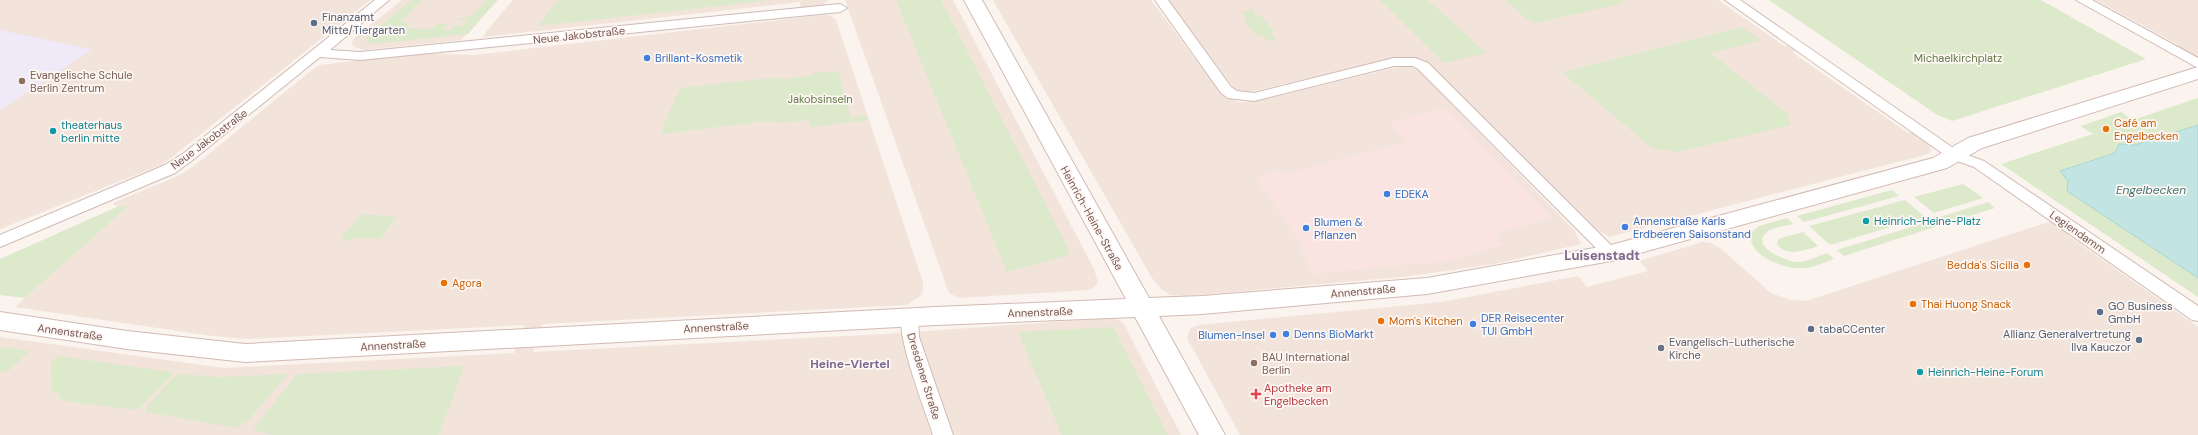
<svg xmlns="http://www.w3.org/2000/svg" width="2198" height="435" font-family="'DM Sans',sans-serif">
<style>
.residential{fill:#f2e3db}
.commercial{fill:#fae4e2}
.education{fill:#efe9f8}
.green{fill:#dde9cb}
.water{fill:#c2e4e2;stroke:#a9d5d3}
.lines{fill:none;stroke-linecap:round;stroke-linejoin:round}
.street-casing{stroke:#cfbbb5;stroke-width:2}
.secondary-casing{stroke:#d2bab3;stroke-width:2}
.street{fill:#fff;fill-rule:evenodd}
.secondary{fill:#fff;fill-rule:evenodd}
.service-dot{fill:#5c6f8a;stroke:#fef7f3;stroke-width:1.5}
.shop-dot{fill:#3f7fe0;stroke:#fef7f3;stroke-width:1.5}
.education-dot{fill:#8d6e63;stroke:#fef7f3;stroke-width:1.5}
.food-dot{fill:#e8710a;stroke:#fef7f3;stroke-width:1.5}
.culture-dot{fill:#0f9aa8;stroke:#fef7f3;stroke-width:1.5}
.worship-dot{fill:#6b7280;stroke:#fef7f3;stroke-width:1.5}
.health-dot{fill:#e0444e;stroke:#fef7f3;stroke-width:1.5}
.labels{text-anchor:middle;dominant-baseline:central;stroke-width:3.5;stroke-linejoin:round;paint-order:stroke}
.service-label{font-size:11px;fill:#4e5e75;stroke:#fef7f3;text-anchor:start}
.street-label{font-size:11px;fill:#755651;stroke:#fef7f3}
.shop-label{font-size:11px;fill:#366cbe;stroke:#fef7f3;text-anchor:start}
.park-label{font-size:11px;fill:#627a49;stroke:#fef7f3}
.education-label{font-size:11px;fill:#785e54;stroke:#fef7f3;text-anchor:start}
.food-label{font-size:11px;fill:#c56008;stroke:#fef7f3;text-anchor:start}
.culture-label{font-size:11px;fill:#0d838f;stroke:#fef7f3;text-anchor:start}
.worship-label{font-size:11px;fill:#5b616d;stroke:#fef7f3;text-anchor:start}
.health-label{font-size:11px;fill:#be3a42;stroke:#fef7f3;text-anchor:start}
.water-label{font-size:12px;font-style:italic;fill:#457876;stroke:#fef7f3}
.neighbourhood-label{font-size:12px;font-weight:bold;fill:#7b6990;stroke:#fef7f3}
.quarter-label{font-size:13px;font-weight:bold;fill:#7b6990;stroke:#fef7f3}
</style>
<rect width="100%" height="100%" fill="#fbf3ed"/>
<!-- residential -->
<path class="residential" d="M0 0H370L163 164 0 229Z
M402 0H498L461 40 363 50 353 46 352 42 354 38Z
M513 0H829L821 6 801 9 800 2 483 37 486 32Z
M845 0H953L1094 269 1098 282 1094 287 1089 290 959 298 949 293Z
M993 0H1151L1220 92 1226 97 1239 102H1253L1402 66 1413 67 1418 70 1574 230 1581 244 1494 264 1402 277 1185 296 1170 295 1160 288 1152 278Z
M1167 0H1718L1784 46H1788L1795 50 1793 53 1908 133 1912 132 1927 142 1932 150 1928 154 1609 237 1590 225 1427 62 1411 57 1394 58 1250 92H1241L1233 87Z
M2096 0H2198V58L2176 46 2179 45Z
M824 15 831 16 836 20 923 283V291L920 296 906 305 543 324 541 330 523 331 525 325 248 339 212 336 15 307 126 207 115 206 113 203 178 176 194 166 312 70 320 65 418 53 474 55Z
M2052 221 2071 233 2067 235 2198 327V435H1240L1187 338 1190 329 1199 325 1442 302 1578 276 1587 287 1648 271 1639 261 1703 242 1711 243 1720 248 1771 293 1791 300 1806 301Z
M1111 318 1119 320 1124 324 1181 435H0V337L224 368 514 353 517 347 535 346 533 352 884 334Z"/>
<!-- commercial -->
<path class="commercial" d="M1445 107 1551 218 1495 234 1504 245 1448 261 1315 274 1300 253 1306 251 1255 177 1280 170 1283 174 1406 142 1390 123Z"/>
<!-- education -->
<path class="education" d="M0 30 90 49 89 52 0 110Z"/>
<!-- green -->
<path class="green" d="M412 0H422L401 22 410 23 405 28 432 29 437 24H447L443 30 449 31 455 25 463 26 467 21 458 20 459 18 471 16 487 0H497L468 34 372 44 365 38Z
M558 0H773L538 26Z
M896 0H941L1070 252 1066 256 1007 272Z
M1380 0H1428L1486 53 1444 63Z
M1505 0H1624L1620 4 1535 23 1527 19Z
M1769 0H2041L2146 59 1952 121 1936 114Z
M1252 9 1258 16 1260 15 1274 31 1271 32 1276 39 1267 41 1261 34 1256 35 1243 19 1247 18 1242 12Z
M1742 27 1761 40 1710 53 1788 114 1790 125 1678 152 1652 148 1562 72Z
M838 71 851 117 866 115 868 120 811 127 809 120 781 123 767 121 660 134 680 88 781 77 782 80 813 75V73Z
M2198 98V125L2167 135 2148 134 2147 140 2136 145 2119 144 2115 153 2060 171 2068 181 2067 191 2198 278V297L2001 164 2093 134 2081 126 2121 112 2133 120Z
M1963 184 1983 198 1934 213 1914 197Z
M1892 190 1899 196 1804 222 1797 216Z
M1905 200 1925 217 1830 245 1809 226Z
M1988 202 1995 208 1947 223 1940 217Z
M119 206 127 207 25 298 0 295V259Z
M363 214 397 217 380 239 356 238 348 241 343 240 342 236Z
M1787 218 1793 224C1786 226 1773 227 1767 232 1749 246 1787 262 1798 262 1807 262 1818 256 1827 253L1834 259C1824 263 1812 268 1801 268 1784 269 1747 256 1751 233L1759 226Z
M1931 221 1938 226 1844 256 1837 250Z
M1803 232 1818 246C1804 250 1787 258 1777 244L1778 239Z
M1113 327 1168 435H1062L1018 332Z
M0 347 30 351 7 372 0 371Z
M58 356 171 372V376L141 407 135 410 60 400V394L52 392 51 362Z
M464 366 439 435H273L253 430 297 374Z
M180 374 219 377 288 374 245 424 241 423 237 428 146 412 147 406 175 376Z"/>
<!-- water -->
<path class="water" d="M2198 125V278L2067 191 2068 181 2060 171 2115 153 2119 144 2136 145 2147 140 2148 134 2167 135Z"/>
<g class="lines">
<!-- street casing -->
<g class="street-casing">
<path id="street" d="M375 0H389L330 50 360 52 840 4 847 8 840 12 360 60 320 57 194 159 175 173 0 247V235L165 165 184 153Z
M1155 0H1168L1231 87 1237 91 1254 93 1394 58H1415L1428 63 1619 253 1617 257 1611 259 1605 257 1418 69 1413 66H1394L1254 101 1228 98 1221 93Z
M1725 0H1740L1959 152 1984 161 2198 306V321L2192 320 1974 167 1949 158Z
M2076 0H2092L2198 58V68Z
M909 311 915 312 918 317 919 337 953 435H933C926 412 893 330 903 312Z"/>
</g>
<!-- secondary casing -->
<g class="secondary-casing">
<path id="secondary" d="M964 0H982L1149 298 1202 296 1427 278 1611 245 1933 158 1968 138 2198 67V79L1982 148 1947 168 1611 261 1427 294 1202 314 1159 316 1225 435H1199L1135 317 936 325 245 362 127 349 0 330V312L127 331 245 344 936 307 1126 299Z"/>
</g>
<!-- street -->
<use href="#street" class="street"/>
<!-- secondary -->
<use href="#secondary" class="secondary"/>
</g>
<!-- markers -->
<g class="service-dot">
<circle cx="314" cy="23" r="4"/>
<circle cx="2100" cy="312" r="4"/>
<circle cx="1811" cy="329" r="4"/>
<circle cx="2139" cy="340" r="4"/>
</g>
<g class="shop-dot">
<circle cx="647" cy="58" r="4"/>
<circle cx="1387" cy="194" r="4"/>
<circle cx="1625" cy="227" r="4"/>
<circle cx="1306" cy="228" r="4"/>
<circle cx="1473" cy="324" r="4"/>
<circle cx="1286" cy="334" r="4"/>
<circle cx="1273" cy="335" r="4"/>
</g>
<g class="education-dot">
<circle cx="22" cy="81" r="4"/>
<circle cx="1254" cy="363" r="4"/>
</g>
<g class="food-dot">
<circle cx="2106" cy="129" r="4"/>
<circle cx="2027" cy="265" r="4"/>
<circle cx="444" cy="283" r="4"/>
<circle cx="1913" cy="304" r="4"/>
<circle cx="1381" cy="321" r="4"/>
</g>
<g class="culture-dot">
<circle cx="53" cy="131" r="4"/>
<circle cx="1866" cy="221" r="4"/>
<circle cx="1920" cy="372" r="4"/>
</g>
<circle class="worship-dot" cx="1661" cy="348" r="4"/>
<path class="health-dot" d="M1254 388h4v4h4v4h-4v4h-4v-4h-4v-4h4z"/>
<g class="labels">
<!-- service labels -->
<g class="service-label">
<text x="322" y="17">Finanzamt<tspan x="322" dy="13">Mitte/Tiergarten</tspan></text>
<text x="2108" y="306">GO Business<tspan x="2108" dy="13">GmbH</tspan></text>
<text x="1819" y="329">tabaCCenter</text>
<text x="2131" y="334" text-anchor="end">Allianz Generalvertretung<tspan x="2131" dy="13">Ilva Kauczor</tspan></text>
</g>
<!-- street labels -->
<g class="street-label">
<text transform="translate(579 35) rotate(-6)">Neue Jakobstraße</text>
<text transform="translate(209 139) rotate(-37)">Neue Jakobstraße</text>
<text transform="translate(1092 218) rotate(61)">Heinrich-Heine-Straße</text>
<text transform="translate(2078 232) rotate(35)">Legiendamm</text>
<text transform="translate(1363 291) rotate(-5)">Annenstraße</text>
<text transform="translate(1040 312) rotate(-2)">Annenstraße</text>
<text transform="translate(716 327) rotate(-3)">Annenstraße</text>
<text transform="translate(70 332) rotate(8)">Annenstraße</text>
<text transform="translate(393 345) rotate(-3)">Annenstraße</text>
<text transform="translate(924 376) rotate(73)">Dresdener Straße</text>
</g>
<!-- shop labels -->
<g class="shop-label">
<text x="655" y="58">Brillant-Kosmetik</text>
<text x="1395" y="194">EDEKA</text>
<text x="1633" y="221">Annenstraße Karls<tspan x="1633" dy="13">Erdbeeren Saisonstand</tspan></text>
<text x="1314" y="222">Blumen &amp;<tspan x="1314" dy="13">Pflanzen</tspan></text>
<text x="1481" y="318">DER Reisecenter<tspan x="1481" dy="13">TUI GmbH</tspan></text>
<text x="1294" y="334">Denns BioMarkt</text>
<text x="1265" y="335" text-anchor="end">Blumen-Insel</text>
</g>
<!-- park labels -->
<g class="park-label">
<text x="1958" y="58">Michaelkirchplatz</text>
<text x="820" y="99">Jakobsinseln</text>
</g>
<!-- education labels -->
<g class="education-label">
<text x="30" y="75">Evangelische Schule<tspan x="30" dy="13">Berlin Zentrum</tspan></text>
<text x="1262" y="357">BAU International<tspan x="1262" dy="13">Berlin</tspan></text>
</g>
<!-- food labels -->
<g class="food-label">
<text x="2114" y="123">Café am<tspan x="2114" dy="13">Engelbecken</tspan></text>
<text x="2019" y="265" text-anchor="end">Bedda's Sicilia</text>
<text x="452" y="283">Agora</text>
<text x="1921" y="304">Thai Huong Snack</text>
<text x="1389" y="321">Mom's Kitchen</text>
</g>
<!-- culture labels -->
<g class="culture-label">
<text x="61" y="125">theaterhaus<tspan x="61" dy="13">berlin mitte</tspan></text>
<text x="1874" y="221">Heinrich-Heine-Platz</text>
<text x="1928" y="372">Heinrich-Heine-Forum</text>
</g>
<!-- worship labels -->
<g class="worship-label">
<text x="1669" y="342">Evangelisch-Lutherische<tspan x="1669" dy="13">Kirche</tspan></text>
</g>
<!-- health labels -->
<g class="health-label">
<text x="1264" y="388">Apotheke am<tspan x="1264" dy="13">Engelbecken</tspan></text>
</g>
<!-- water labels -->
<g class="water-label">
<text x="2151" y="190">Engelbecken</text>
</g>
<!-- neighbourhood labels -->
<g class="neighbourhood-label">
<text x="850" y="364">Heine-Viertel</text>
</g>
<!-- quarter labels -->
<g class="quarter-label">
<text x="1602" y="255">Luisenstadt</text>
</g>
</g>
</svg>
